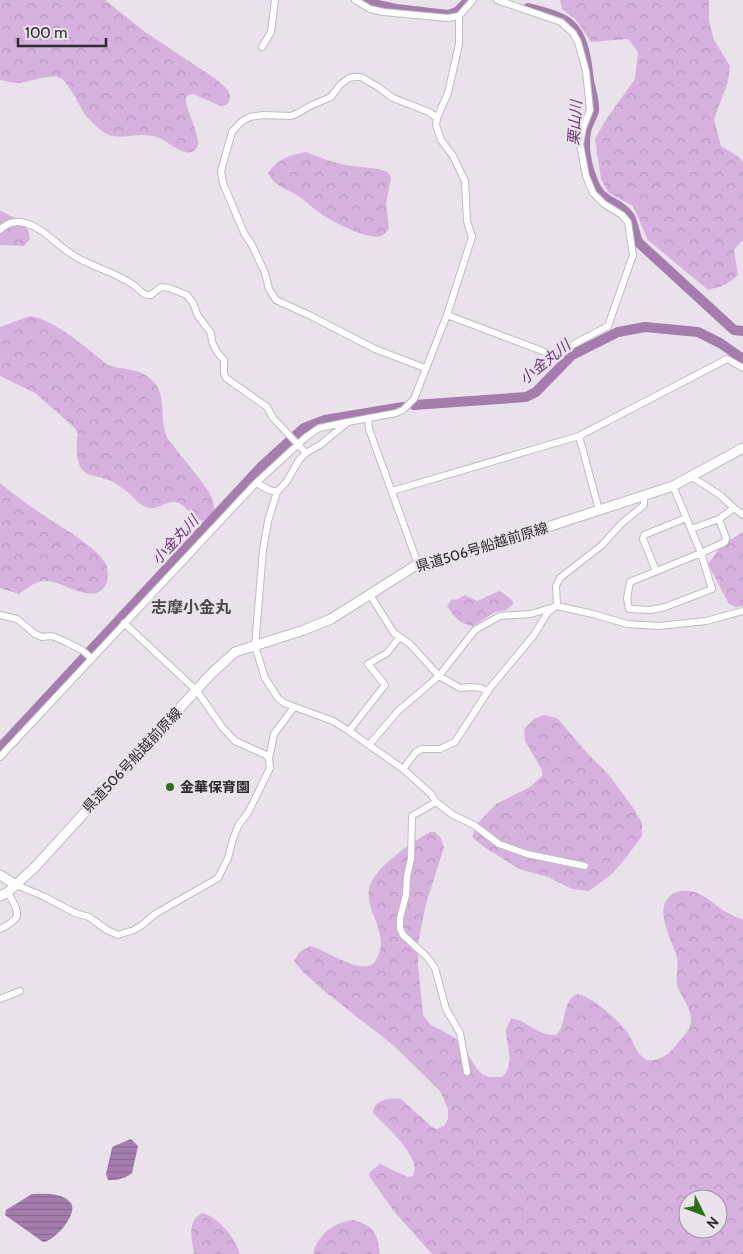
<svg xmlns="http://www.w3.org/2000/svg" width="743" height="1254" font-family="Cabin,'Noto Sans JP',sans-serif">
<style>
.forest{fill:url(#forest-crowns);fill-rule:evenodd}
.water{fill:url(#water-rules)}
.lines{fill:none;stroke-linecap:round;stroke-linejoin:round}
.river{stroke:#a47dad;stroke-width:10}
.minor-casing{stroke:#c0bac2;stroke-width:8}
.tertiary-casing{stroke:#c0bac2;stroke-width:11}
.secondary-casing{stroke:#c0bac2;stroke-width:11}
.minor{stroke:#fff;stroke-width:6}
.tertiary{stroke:#fff;stroke-width:9}
.secondary{stroke:#fff;stroke-width:9}
.poi-dot{fill:#297214;stroke:#e9e2eb;stroke-width:2}
.labels{text-anchor:middle;dominant-baseline:central;stroke-width:5;stroke-linejoin:round;paint-order:stroke}
.street-label{font-size:14px;fill:#2c292c;stroke:#e9e2eb}
.poi-label{font-size:14px;font-weight:bold;fill:#2c292c;stroke:#e9e2eb;text-anchor:start}
.water-label{font-size:15px;font-style:italic;fill:#6b3976;stroke:#e9e2eb}
.quarter-label{font-size:16px;font-weight:bold;fill:#4d474e;stroke:#e9e2eb}
</style>
<defs>
<pattern id="forest-crowns" width="20" height="18" patternUnits="userSpaceOnUse" patternTransform="scale(1.25)"><rect width="20" height="18" fill="#d6b1de"/><path d="M2 6a3 3 0 1 1 6 0M12 15a3 3 0 1 1 6 0" fill="none" stroke="#b898bf"/></pattern>
<pattern id="water-rules" width="6" height="5" patternUnits="userSpaceOnUse" patternTransform="scale(1.25)"><rect width="6" height="5" fill="#a47dad"/><path d="M0 2.5h6" fill="none" stroke="#86668d"/></pattern>
</defs>
<rect width="100%" height="100%" fill="#e9e2eb"/>
<!-- forest -->
<path class="forest" d="M0 0H105L145 32 216 79 228 90 230 96 229 102 226 105 221 106 193 94 188 95 186 98C185 111 204 140 196 149 186 160 168 141 159 138 141 131 127 139 113 136 104 135 95 125 88 118 79 108 71 84 60 78 52 73 30 82 19 83 13 83 6 81 0 80Z
M560 0H709V21L714 40 730 66 728 82 714 119 721 146 739 157 743 162V239L734 250 738 275 725 285 708 290 648 240 633 206 609 193 601 179 595 139 605 121 635 79 638 52 628 39 591 42 576 20 562 9Z
M306 152C321 158 336 164 352 166 365 168 376 167 388 172L391 178 386 204 389 228C387 230 385 235 381 236 370 241 330 221 320 213 311 207 304 199 295 194 284 188 273 185 268 173 278 159 289 155 306 152Z
M0 210C13 218 29 222 30 239L24 246 0 245Z
M30 316C56 320 87 349 108 365 121 370 137 368 148 377 169 391 158 416 167 437 169 442 175 447 178 452 189 465 199 478 209 492L213 501 215 514 203 521C193 519 188 508 179 503 168 499 158 510 149 508 139 505 137 501 131 495 126 490 120 487 115 483 97 472 79 482 77 453 77 446 76 441 78 434L75 428 35 393 0 376V327Z
M0 483C16 496 32 508 49 519 65 529 82 539 96 552 100 556 106 562 107 567 108 574 109 580 105 586 92 607 61 578 42 581 34 582 25 590 19 594L0 588Z
M743 532V606L736 607 729 604 708 564 722 545Z
M499 591 503 593 513 601V604L506 610 495 612 473 626C461 625 453 616 447 606L452 599 456 600 465 595 477 601Z
M544 715 557 718 588 754 608 774 634 809 642 823V836L625 859 612 874 589 891 572 889 548 877 519 869 484 847 472 837 476 825 496 804 530 787 542 776V770L525 741 524 729 534 719Z
M430 832H435L440 837 444 847 426 904 418 943V965L423 1015 431 1025 450 1035 460 1042 477 1069 482 1074 489 1077H502C516 1065 506 1046 506 1030 507 1026 509 1023 511 1019 522 1017 538 1037 556 1035 568 1024 560 1003 577 994 592 996 619 1021 628 1033 633 1041 636 1053 644 1058 645 1060 649 1061 651 1060 662 1060 670 1053 676 1045 682 1038 691 1030 691 1020 691 1008 682 998 678 988 675 978 679 968 677 958 673 941 654 913 669 897 674 891 683 890 690 891 704 893 714 905 726 912 731 915 737 917 743 920V1254H432L393 1210 369 1176 370 1172 380 1164 408 1177 413 1176C423 1157 385 1126 373 1113 373 1100 391 1097 401 1099L432 1127 437 1129 445 1125 448 1119V1109L440 1091 393 1045 324 991 303 972 294 961 299 953 310 946C326 950 351 969 368 966 374 965 376 960 378 956 389 932 365 912 369 889 372 869 413 841 430 832ZM688 1199H718V1229H688Z
M202 1213C219 1217 235 1238 240 1254H194C192 1240 186 1221 202 1213Z
M354 1220C375 1227 377 1232 380 1254H313C318 1234 334 1222 354 1220Z"/>
<!-- water -->
<path class="water" d="M131 1139 138 1146 132 1173C127 1178 115 1181 108 1180L106 1174 112 1148 114 1146Z
M32 1194C45 1194 60 1192 70 1202 80 1211 56 1241 43 1242L5 1215 6 1210Z"/>
<g class="lines">
<!-- river -->
<path class="river" d="M361 0 364 2 396 9 448 15 457 12 469 0
M528 8C540 11 553 14 564 20 584 31 587 61 589 81 591 90 595 102 594 111 592 118 587 125 586 132 583 148 587 166 593 181 602 205 619 200 630 217 633 221 635 235 638 242L734 330 743 331
M414 405 526 397 536 392 572 355 618 332 645 327 698 332 720 343 743 359
M0 748 262 466 304 428 325 420 403 407"/>
<!-- minor casing -->
<g class="minor-casing">
<path id="minor" d="M355 0 370 9 384 12 448 18 459 16 473 0
M497 0 561 22 573 33 578 42 586 71 590 110 583 128 580 144 586 176 593 193 604 204 622 215 628 222 633 255 608 326 574 344 558 357 447 315 414 399 403 410 396 413 348 422 320 445 306 453 299 460 287 481 277 492 268 521 263 550 255 646 265 678 278 698 284 703 333 721 349 731 403 769 431 794 436 802 453 815 474 825 499 844 527 854 585 866
M262 47 271 32 275 0
M0 230C7 223 15 220 25 223 44 228 56 245 73 255 91 267 113 271 132 284 139 288 142 296 151 295L161 287 169 288 187 295 193 303 198 316 211 333 212 342 217 352 224 360V373L226 378 267 407 273 418 306 453
M447 315 472 237 467 221 465 181 453 156 441 140 436 125 437 118 448 93 459 44V16
M425 368 375 349 311 316 276 300 269 289 265 273 252 245 244 233 223 183 221 171 232 132 241 122 250 117 263 115 291 116 298 113 310 106 331 97 340 85 349 78 355 77H361L378 87 393 98 429 112 437 118
M368 418 369 429 418 564
M579 436 599 510
M692 477 720 495 734 508 743 515
M256 483 306 437 319 428 348 422
M673 486 701 553 725 542 726 538 719 519
M392 491 579 436 727 359 743 368
M691 529 719 519 734 508
M701 553 712 589 665 607 651 610 629 609 627 598 630 582Z
M656 571 643 539 644 535 686 518
M370 595 394 633 410 644 439 676 460 688 471 687 481 688 488 692
M557 606 556 586 560 578 602 545 622 523 644 505V495
M0 615 17 619 35 634 42 637 52 636 64 641 82 650 91 658
M124 623 197 691 222 727 235 741 266 755 269 759
M349 731 385 685 368 664 387 653 399 638
M369 745 398 711 439 676 475 630 500 616 531 614 557 606 593 614 627 624 659 626 706 621 743 611
M0 757 256 483 269 490 277 492
M403 769 416 752 422 749H440L455 742 490 688 534 635 548 612 554 608
M436 802 412 816 411 859 407 876 406 895 400 918V928L403 935 427 957 435 968 446 1009 460 1033 467 1072
M16 885 43 896 75 913 89 917 107 930 118 935 134 930 142 925 155 914 218 878 228 858 233 839 239 824 248 813 270 768 269 759 274 734 294 707
M0 929C25 917 18 913 8 892
M0 999 20 991"/>
</g>
<!-- tertiary casing -->
<g class="tertiary-casing">
<path id="tertiary" d="M0 875 16 885"/>
</g>
<!-- secondary casing -->
<g class="secondary-casing">
<path id="secondary" d="M0 896 8 892 35 867 210 675 235 652 304 630 331 619 418 564 480 549 673 486 743 448"/>
</g>
<!-- minor -->
<use href="#minor" class="minor"/>
<!-- tertiary -->
<use href="#tertiary" class="tertiary"/>
<!-- secondary -->
<use href="#secondary" class="secondary"/>
</g>
<!-- markers -->
<circle class="poi-dot" cx="170" cy="787" r="5"/>
<g class="labels">
<!-- street labels -->
<g class="street-label">
<text transform="translate(482 547) rotate(-17)">県道506号船越前原線</text>
<text transform="translate(132 760) rotate(-47)">県道506号船越前原線</text>
</g>
<!-- poi labels -->
<g class="poi-label">
<text x="180" y="787">金華保育園</text>
</g>
<!-- water labels -->
<g class="water-label">
<text transform="translate(575 123) rotate(-86)">栗山川</text>
<text transform="translate(545 362) rotate(-39)">小金丸川</text>
<text transform="translate(175 540) rotate(-47)">小金丸川</text>
</g>
<!-- quarter labels -->
<g class="quarter-label">
<text x="191" y="607">志摩小金丸</text>
</g>
</g>
<!-- north arrow -->
<g transform="translate(703 1214) rotate(132)"><circle r="24" fill="#e9e2eb" stroke="#9d989f"/>
<path d="M0-4L9 19L0 12L-9 19Z" fill="#297214"/>
<text y="-8" font-size="14" font-weight="bold" text-anchor="middle" fill="#2c292c">N</text>
</g>
<!-- scale -->
<path d="M18 38v8h88v-8" fill="none" stroke="#2c292c" stroke-width="2.5"/>
<text x="25" y="38" font-size="15" fill="#2c292c" stroke="#e9e2eb" stroke-width="4" paint-order="stroke">100 m</text>
</svg>
